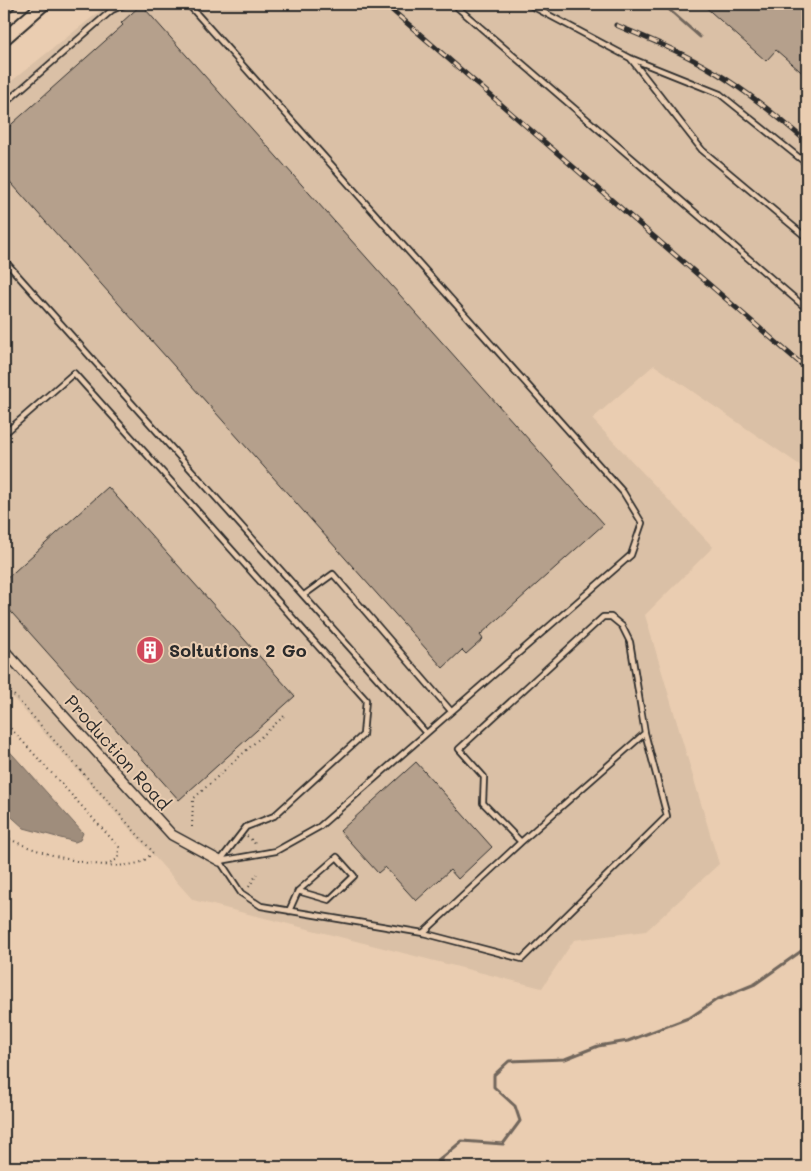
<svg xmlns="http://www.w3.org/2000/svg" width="811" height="1171" font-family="Mali,sans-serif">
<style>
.built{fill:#dac0a6}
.water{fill:#9f8d7c;stroke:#71665c}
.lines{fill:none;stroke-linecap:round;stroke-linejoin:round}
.stream{stroke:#71665c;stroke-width:3}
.building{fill:#b5a08c;stroke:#2b2b2b}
.service-casing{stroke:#2b2b2b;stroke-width:8}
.minor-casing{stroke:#2b2b2b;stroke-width:12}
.secondary-casing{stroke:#2b2b2b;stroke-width:15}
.path{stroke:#2b2b2b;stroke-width:2;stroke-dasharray:1 4;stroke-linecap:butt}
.service{stroke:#eacdb1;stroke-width:4.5}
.minor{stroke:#eacdb1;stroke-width:9}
.secondary{stroke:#eacdb1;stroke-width:11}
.rail-casing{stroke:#2b2b2b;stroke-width:5}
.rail{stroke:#eacdb1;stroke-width:3;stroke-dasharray:9;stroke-linecap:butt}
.labels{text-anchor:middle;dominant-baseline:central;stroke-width:4;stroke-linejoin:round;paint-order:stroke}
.poi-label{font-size:18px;font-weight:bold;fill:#2b2b2b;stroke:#eacdb1;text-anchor:start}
.street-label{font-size:18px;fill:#2b2b2b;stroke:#eacdb1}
</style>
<rect width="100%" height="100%" fill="#eacdb1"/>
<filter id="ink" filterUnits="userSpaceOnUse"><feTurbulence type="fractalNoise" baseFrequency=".02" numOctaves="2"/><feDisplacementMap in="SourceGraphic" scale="10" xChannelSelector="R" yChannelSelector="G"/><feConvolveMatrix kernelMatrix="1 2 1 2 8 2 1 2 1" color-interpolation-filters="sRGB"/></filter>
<g filter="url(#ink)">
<!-- built -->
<path class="built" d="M109 4H807V470L654 365 592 419 713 547 645 615 719 864 646 931 574 940 542 988 193 900 4 688V87Z"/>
<!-- water -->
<path class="water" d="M4 745 83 833 80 840 75 842 24 828 4 810Z"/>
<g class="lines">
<!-- stream -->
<path class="stream" d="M654 4 665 6 700 37
M440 1167 442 1162H437L462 1141 503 1144 520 1121 515 1106 494 1087V1075L509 1061 565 1059 598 1046 628 1041 691 1017 716 1000 755 984 807 947"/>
</g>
<!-- building -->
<path class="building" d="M142 4 149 8 146 10 604 524 480 635 483 639 466 654 462 650 443 668 4 175V131L123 25 121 23Z
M702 4H807V77L776 50 766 61Z
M108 487 295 696 179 800 4 604V581Z
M416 762 492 847 458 879 450 870 416 901 385 867 378 873 340 831Z"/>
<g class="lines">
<!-- service casing -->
<g class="service-casing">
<path id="service" d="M188 4 623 492 642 523 631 555 319 827 276 851 220 861
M459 4 458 8 807 309
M528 4 630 58 720 94 807 164
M631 59 702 150 807 238
M4 104 112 10 126 4
M4 260 426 733
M4 434 74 373 366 700 363 735 274 816 246 827 220 861
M304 595 333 574 451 711
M521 842 483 803 484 777 459 749 603 617H611L622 626 630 642 645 733
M220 861 241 893 261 906 423 933 522 959 667 816 645 733 521 842 423 933
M289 911 298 891 329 900 354 876 337 857 298 891"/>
</g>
<!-- minor casing -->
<g class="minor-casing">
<path id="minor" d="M4 650 172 835 220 861"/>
</g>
<!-- secondary casing -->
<g class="secondary-casing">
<path id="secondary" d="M4 8 9 4
M4 39 44 4"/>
</g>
<!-- path -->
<path class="path" d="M4 684 153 852C150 855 146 860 141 862 108 874 34 853 4 836
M4 721 119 847 118 859 105 865
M192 827 193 799 284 716
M247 836 254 842 256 847
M249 887 257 874"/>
<!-- service -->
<use href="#service" class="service"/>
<!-- minor -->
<use href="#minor" class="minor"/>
<!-- secondary -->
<use href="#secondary" class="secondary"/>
<!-- rail casing -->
<g class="rail-casing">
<path id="rail" d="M385 4 807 369
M616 25C649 39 682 52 713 71 747 91 777 116 807 142"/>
</g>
<!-- rail -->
<use href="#rail" class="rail"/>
</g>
</g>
<!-- icons -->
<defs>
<g id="building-disc" transform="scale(1.4375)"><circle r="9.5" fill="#d1495b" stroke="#eacdb1"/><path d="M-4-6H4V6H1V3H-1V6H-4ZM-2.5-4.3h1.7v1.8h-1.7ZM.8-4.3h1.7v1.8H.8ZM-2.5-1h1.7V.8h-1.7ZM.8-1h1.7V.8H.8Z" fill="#fff"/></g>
</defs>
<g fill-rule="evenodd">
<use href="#building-disc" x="150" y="650"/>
</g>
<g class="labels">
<!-- poi labels -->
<g class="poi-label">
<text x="169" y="650">Soltutions 2 Go</text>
</g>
<!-- street labels -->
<g class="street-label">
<text transform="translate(118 752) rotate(48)">Production Road</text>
</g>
</g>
<!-- margin -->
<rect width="811" height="1171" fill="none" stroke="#eacdb1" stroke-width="20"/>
<rect x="10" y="10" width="791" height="1151" fill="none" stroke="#2b2b2b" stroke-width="2" filter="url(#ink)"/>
</svg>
